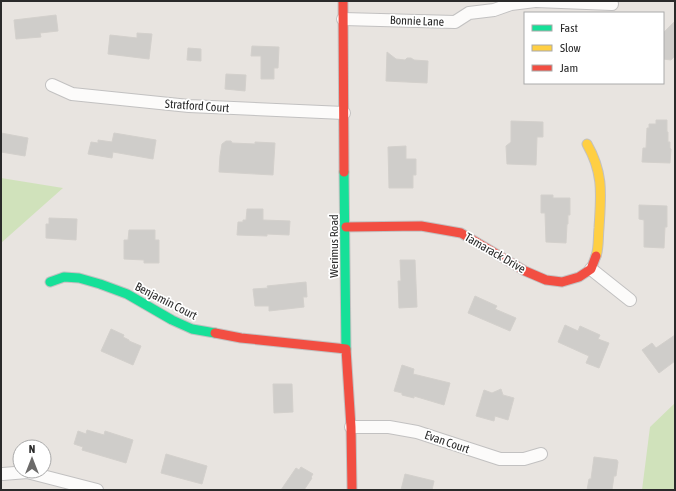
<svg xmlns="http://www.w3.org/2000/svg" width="676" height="491" font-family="'Asap Condensed',sans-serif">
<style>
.green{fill:#d0e2bb}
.building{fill:#cfcdca;stroke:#d3d0cc}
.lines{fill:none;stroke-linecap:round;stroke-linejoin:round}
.street-casing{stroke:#c2c1c1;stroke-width:14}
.fast-casing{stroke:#c2c1c1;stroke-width:11}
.slow-casing{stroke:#c2c1c1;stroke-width:11}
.jam-casing{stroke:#c2c1c1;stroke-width:11}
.street{stroke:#fcfbfa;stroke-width:12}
.fast{stroke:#16e098;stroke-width:9}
.slow{stroke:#ffcf43;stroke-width:9}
.jam{stroke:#f24e42;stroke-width:9}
.labels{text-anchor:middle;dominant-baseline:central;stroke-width:3.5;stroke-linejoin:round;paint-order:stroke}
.street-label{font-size:12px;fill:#2a2a2a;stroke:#fff}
</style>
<rect width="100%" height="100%" fill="#e8e4e0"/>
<!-- green -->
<path class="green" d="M1 178 63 188 1 243Z
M675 403V490H642L650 427Z"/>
<!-- building -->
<path class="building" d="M56 15 58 31 40 33 41 37 16 39 14 20Z
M675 21V56L671 60 663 59V33Z
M137 33 152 34 149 59 108 54 110 35 137 38Z
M252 46 279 47 278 68H274V79H261V56H251Z
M188 48 201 49V61L187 60Z
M387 52 396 59 405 60 407 58H411L414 60 428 61 427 83 386 81Z
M226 74 246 75 245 91 225 89Z
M656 120H667V132H668V142H670V148L671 149 670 163 642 162 643 148H646L647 128H649V124H656Z
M511 121 543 122V137H537L536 165 507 164 506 146 511 142Z
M1 133 28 138 25 156 1 152Z
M114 133 156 140 153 159 113 152 112 158 88 154 91 142 98 143V140L112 142Z
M226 141H231L232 143 255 144V142L275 143 273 175 219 172 220 156 222 144Z
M406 146V159H416V175H413V188H389L388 147Z
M541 195H553V198H570V215H568V224H567L566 243 546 242 545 213H541Z
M639 205 667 206V227H665L664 248 644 247V220L639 219Z
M247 209H263V220L290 221 289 235 267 234V236L237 235 238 222H243V220H246Z
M49 218 77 219 76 240 46 238V224H49Z
M129 230H155V240H159V263H144V260L124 259V240H128Z
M400 260H415L417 307 399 308 398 281H401Z
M306 282 307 297H303L304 307 269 311V306H255L253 289 268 288 267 286Z
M475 296 497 306 495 309 516 318 510 331 468 313Z
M565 325 578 331 580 326 600 335 598 339 609 343 599 368 586 363 589 356 558 342Z
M111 329 124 335 123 337 129 340V341L141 346 133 365 101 351Z
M675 335V361L659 373 642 350 652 343 656 348Z
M402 365 414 369 413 374 450 383 444 405 414 396V398L402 395V393L394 391Z
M273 384H292L293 412 274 413Z
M501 389 503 395 514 398 508 420 495 416 494 421 476 416 484 390 492 393Z
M87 430 104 435 105 431 133 440 126 463 82 450 83 447 74 444 78 431 86 434Z
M166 454 207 466 202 484 161 473Z
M594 457 617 460 618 462 616 476H614L612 490H587L589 479H591Z
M301 467 313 474 311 477 312 478 304 490H281L296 468 299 470Z
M405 474 434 481 432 490H401Z"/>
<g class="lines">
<!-- street casing -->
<g class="street-casing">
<path id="street" d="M536 1 612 4
M343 19 455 22 469 13 494 10 511 4 535 1
M52 85 72 94 189 106 344 113
M591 269 630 300
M351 427H389L417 432 500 459H524L541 454
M3 474 27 472 97 490"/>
</g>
<!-- fast casing -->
<g class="fast-casing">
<path id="fast" d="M344 172 346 349
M50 282 64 277 79 278 100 284 127 294 172 320 192 329 215 333"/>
</g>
<!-- slow casing -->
<g class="slow-casing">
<path id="slow" d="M587 144C604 174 601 195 599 228 598 237 599 248 596 256"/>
</g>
<!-- jam casing -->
<g class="jam-casing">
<path id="jam" d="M343 1 344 172
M346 227 421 226 461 233 525 271 546 280 562 282 579 277 591 269 596 256
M215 333 241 338 346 349
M346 349 351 427 352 490"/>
</g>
<!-- street -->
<use href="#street" class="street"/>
<!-- fast -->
<use href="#fast" class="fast"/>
<!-- slow -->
<use href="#slow" class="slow"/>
<!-- jam -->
<use href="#jam" class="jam"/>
</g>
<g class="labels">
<!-- street labels -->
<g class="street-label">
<text transform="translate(417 21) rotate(2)">Bonnie Lane</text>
<text transform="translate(197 106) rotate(4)">Stratford Court</text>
<text transform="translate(334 246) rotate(-90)">Werimus Road</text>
<text transform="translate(495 253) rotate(30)">Tamarack Drive</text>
<text transform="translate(166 301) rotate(27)">Benjamin Court</text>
<text transform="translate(447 442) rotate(19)">Evan Court</text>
</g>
</g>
<!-- border -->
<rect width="676" height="491" fill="none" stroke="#2a2a2a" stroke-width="4"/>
<!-- legend -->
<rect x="524" y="12" width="140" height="72" fill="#ffffff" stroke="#aaaaaa"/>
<rect x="532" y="25" width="20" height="6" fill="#16e098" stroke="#aaaaaa"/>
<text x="560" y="32" font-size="12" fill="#2a2a2a">Fast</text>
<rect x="532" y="45" width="20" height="6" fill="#ffcf43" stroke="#aaaaaa"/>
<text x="560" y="52" font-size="12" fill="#2a2a2a">Slow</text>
<rect x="532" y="65" width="20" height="6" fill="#f24e42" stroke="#aaaaaa"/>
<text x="560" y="72" font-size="12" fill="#2a2a2a">Jam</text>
<!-- north arrow -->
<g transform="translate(32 459)"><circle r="19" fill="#ffffff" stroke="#aaaaaa"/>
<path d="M0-3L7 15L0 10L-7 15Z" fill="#6c6b6a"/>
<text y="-6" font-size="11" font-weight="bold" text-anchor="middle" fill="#2a2a2a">N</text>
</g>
</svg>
